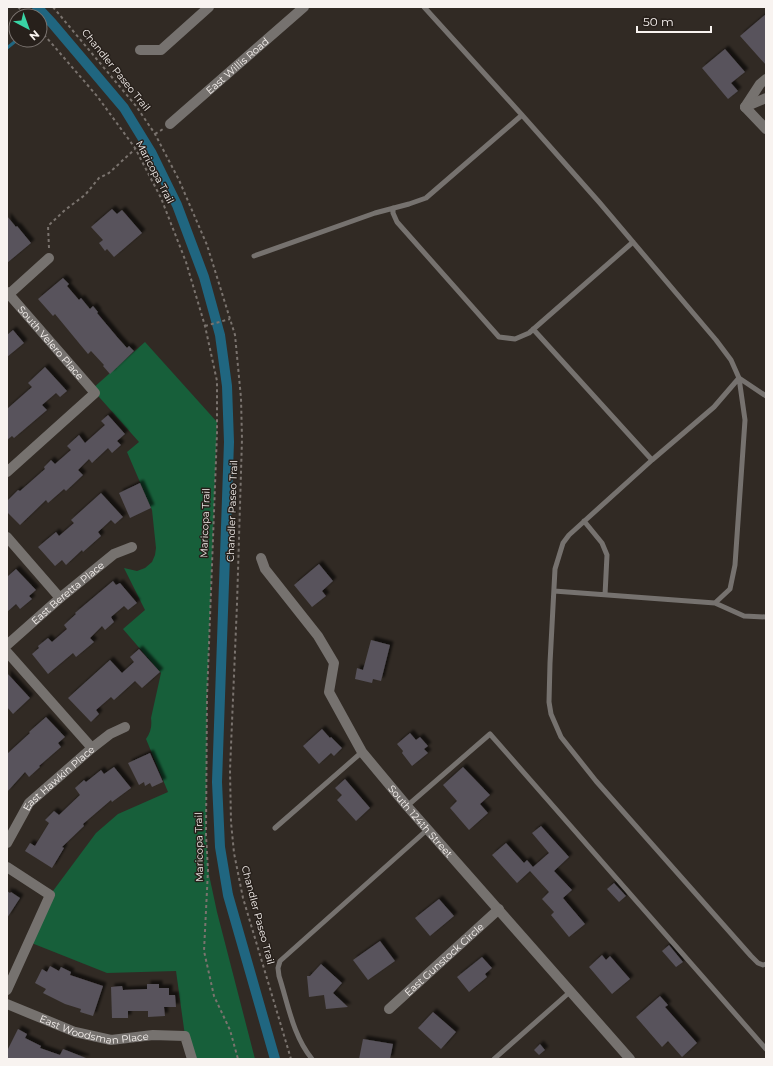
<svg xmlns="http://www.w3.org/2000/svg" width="773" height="1066" font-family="Montserrat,sans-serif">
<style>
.park{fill:#175f3a}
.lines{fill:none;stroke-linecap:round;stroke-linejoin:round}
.stream{stroke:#206680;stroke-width:3}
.canal{stroke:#206680;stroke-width:10}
.building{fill:#58535b;filter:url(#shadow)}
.path{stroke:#7a736e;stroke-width:2;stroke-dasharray:3 3;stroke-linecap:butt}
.lane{stroke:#76726f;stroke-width:5}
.street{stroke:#76726f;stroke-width:10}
.labels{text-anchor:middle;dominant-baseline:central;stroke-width:3;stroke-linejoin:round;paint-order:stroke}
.street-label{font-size:10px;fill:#f8f3f0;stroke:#27201b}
</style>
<defs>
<filter id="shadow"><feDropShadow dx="3.5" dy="-3.5" stdDeviation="1" flood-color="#0009"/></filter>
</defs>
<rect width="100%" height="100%" fill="#312a24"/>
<!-- park -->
<path class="park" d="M145 342 217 422 207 697 206 835 208 870 217 912 255 1059H192L185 1036 176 971 107 973 29 942 50 895 96 833 118 814 168 792 146 739C151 732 152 726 151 718L161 673 123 629 145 610 124 568 137 571 145 568 152 562 155 555 156 548 152 510 127 452 139 442 92 389Z"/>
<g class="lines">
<!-- stream -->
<path class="stream" d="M7 48 17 40"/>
<!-- canal -->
<path class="canal" d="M37 7 52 23 124 108 151 152 177 205 204 277 220 335 227 386 229 442 217 782 220 847 228 895 275 1059"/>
</g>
<!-- building -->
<path class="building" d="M766 14V65L740 36Z
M725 49 745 72 731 83 738 91 728 99 702 68Z
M112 209 117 214 122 210 142 233 114 257 107 249 105 251 99 243 103 240 91 227Z
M7 216 16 227 17 226 31 243 7 263Z
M63 278 69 284 67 286 79 300 81 298 90 309 93 306 98 312 97 313 118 338 127 348 129 346 134 351 110 374 103 366 104 365 91 351 88 354 55 314 53 316 38 299Z
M13 330 24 343 7 357V335Z
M45 367 67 391 60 397 56 393 42 405 47 410 14 438 12 436 7 440V409L32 387 28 383Z
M108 415 125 434 117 441 121 445 112 453 108 448 92 463 89 459 78 470 83 475 66 491 64 489 48 503 46 500 20 525 7 512V501L18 490 20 491 45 469 44 467 51 460 55 464 71 450 67 446 79 435 85 443 105 425 101 421Z
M140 483 151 508 130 518 119 493Z
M101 493 123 517 115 524 111 520 98 532 101 536 83 552 82 550 66 565 62 560 55 566 38 547 56 532 59 536 74 523 71 520Z
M319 564 333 581 322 591 326 596 312 607 294 585Z
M16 569 36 590 29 596 32 599 20 609 16 604 7 612V577Z
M113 581 116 585 120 583 137 603 128 610 124 606 111 617 114 622 105 630 102 626 90 638 94 642 76 657 73 653 48 674 32 654 39 648 38 646 48 638 52 642 67 629 64 625 76 614 75 613Z
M371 640 390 645 381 681 373 679 372 683 355 679 357 668 363 670Z
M139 649 160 672 142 688 135 681 114 700 111 697 96 710 99 714 91 722 68 698 110 660 122 673 134 662 130 657Z
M7 673 30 698 13 714 7 707Z
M46 717 65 737 58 743 61 747 39 766 40 767 29 777 25 772 7 792V754L30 733 29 732Z
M322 729 330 738 331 737 342 748 334 756 331 753 319 764 303 746Z
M410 733 416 740 420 737 428 746 424 749 428 753 412 766 402 753 403 751 397 744Z
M150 753 163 782 152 787 150 783 145 786 144 782 139 785 128 763Z
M114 767 131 788 112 802 111 800 83 824 84 826 62 847 64 848 52 868 25 851 30 843 35 846 49 823 45 820 54 811 59 815 80 795 75 788 84 780 86 782 101 770 104 774Z
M463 767 490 795 480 804 488 813 469 830 450 808 457 801 443 785Z
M345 779 370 808 356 821 337 800 342 795 335 788Z
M541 826 569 857 554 871 572 890 563 898 585 924 569 937 551 915 554 912 542 899 549 892 530 871 517 883 492 855 506 843 524 863 527 860 533 867 549 853 532 833Z
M614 883 626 896 619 902 607 889Z
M7 891 10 893 11 892 20 898 7 918Z
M439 899 454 916 430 936 415 918Z
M380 941 395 961 368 980 353 960Z
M669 945 683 962 676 967 662 951Z
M602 955 606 960 610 956 630 979 612 994 589 967Z
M482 957 492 968 485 974 487 977 469 992 457 977Z
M321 964 342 983 333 993 348 1007 326 1009 324 995 309 997 307 976H310Z
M50 966 59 971 61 967 71 972 70 975 103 986 93 1016 80 1012 81 1009 65 1004 43 993 46 989 35 983 42 969 47 972Z
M147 984H159V988H169V995H175L176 1007H164L165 1016 148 1017V1011H128V1018H112L111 987 122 986 123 990 147 989Z
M660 996 668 1005 665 1007 697 1043 682 1057 668 1041 662 1047 636 1017Z
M433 1012 456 1032 441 1049 418 1028Z
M18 1029 27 1034 25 1038 41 1046 40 1048 60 1055 63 1049 86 1058V1059H7V1051Z
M363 1039 393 1044 390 1059H359Z
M540 1044 545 1050 539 1055 534 1050Z"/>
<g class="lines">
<!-- path -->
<path class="path" d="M18 7 27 16
M53 7 136 106 155 134 179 180 207 245 235 335 241 398 242 439 237 604 230 770 231 822 234 853 243 898 291 1059
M40 30 97 96 135 148 161 198 186 262 205 326 217 381V433L207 697 206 835 208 870 204 951 214 996 230 1030 238 1059
M155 134 163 129
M49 248 48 226 65 210 85 195 99 178 109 173 135 149
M205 326 230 319"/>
<!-- lane -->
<path class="lane" d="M424 7 522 115 599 202 716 340 731 360 739 378 745 420 735 565 730 589 715 603 554 591
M393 208V213L397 222 499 337 515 339 529 333 633 242
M254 256 375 213 409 204 426 198 522 115
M533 329 652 460
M766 396 739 378 714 407 652 460 569 535 563 543 555 569 550 663 549 702 551 714 561 737 596 781 751 956 758 963 763 965 766 964
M584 521 602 543 607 555 605 595
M715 603 744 616 766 617
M407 806 490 734 766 1049
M275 828 362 752
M312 1059C293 1036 288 1004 279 976L278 968 280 961 428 829
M494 1059 571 991"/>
<!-- street -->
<g class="street">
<path d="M140 50H161L209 7"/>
<path d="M745 107 760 84 766 79"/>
<path d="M745 107 766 129"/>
<path d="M745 107 766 98"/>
<path id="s1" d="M170 124 304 7"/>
<path id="s2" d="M7 292 95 393 7 472"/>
<path d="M7 296 49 258"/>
<path d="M7 537 60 598"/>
<path id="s3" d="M261 558 265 569 318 636 334 663 329 692 362 752 407 806 630 1059"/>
<path id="s4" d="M7 645 60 598 114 554 132 547"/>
<path d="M7 652 92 748"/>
<path id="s5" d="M7 843 29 803 92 748 110 734 125 727"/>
<path d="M7 867 50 895 7 990"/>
<path id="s6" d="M7 1004 75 1032 111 1040 153 1035 185 1036 192 1059"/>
<path id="s7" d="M389 1009 499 909"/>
</g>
</g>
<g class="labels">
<!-- street labels -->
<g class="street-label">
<text stroke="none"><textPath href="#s1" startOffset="89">East Willis Road</textPath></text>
<text transform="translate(116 70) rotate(51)">Chandler Paseo Trail</text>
<text transform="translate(155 172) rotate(62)">Maricopa Trail</text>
<text stroke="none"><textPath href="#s2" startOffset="67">South Velero Place</textPath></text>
<text transform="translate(232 511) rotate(-88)">Chandler Paseo Trail</text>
<text transform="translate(205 523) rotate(-88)">Maricopa Trail</text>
<text stroke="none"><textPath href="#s4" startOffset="80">East Beretta Place</textPath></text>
<text stroke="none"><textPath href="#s5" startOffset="84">East Hawkin Place</textPath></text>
<text stroke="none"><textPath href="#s3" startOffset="317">South 124th Street</textPath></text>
<text transform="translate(199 847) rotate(-91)">Maricopa Trail</text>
<text transform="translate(258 915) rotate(75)">Chandler Paseo Trail</text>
<text stroke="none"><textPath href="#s7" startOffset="74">East Gunstock Circle</textPath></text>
<text stroke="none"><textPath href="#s6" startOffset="92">East Woodsman Place</textPath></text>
</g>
</g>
<!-- border -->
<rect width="773" height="1066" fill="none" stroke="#f8f3f0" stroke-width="16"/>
<!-- north arrow -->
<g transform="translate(28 28) rotate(139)"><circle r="19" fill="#27201b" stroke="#7b7470"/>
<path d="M0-3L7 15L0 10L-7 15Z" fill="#39d4a5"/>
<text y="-6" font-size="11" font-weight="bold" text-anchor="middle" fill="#f8f3f0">N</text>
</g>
<!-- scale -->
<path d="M637 26v6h74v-6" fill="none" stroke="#f8f3f0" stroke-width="2"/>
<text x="643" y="26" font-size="12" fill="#f8f3f0" stroke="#27201b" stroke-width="3" paint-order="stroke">50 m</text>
</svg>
